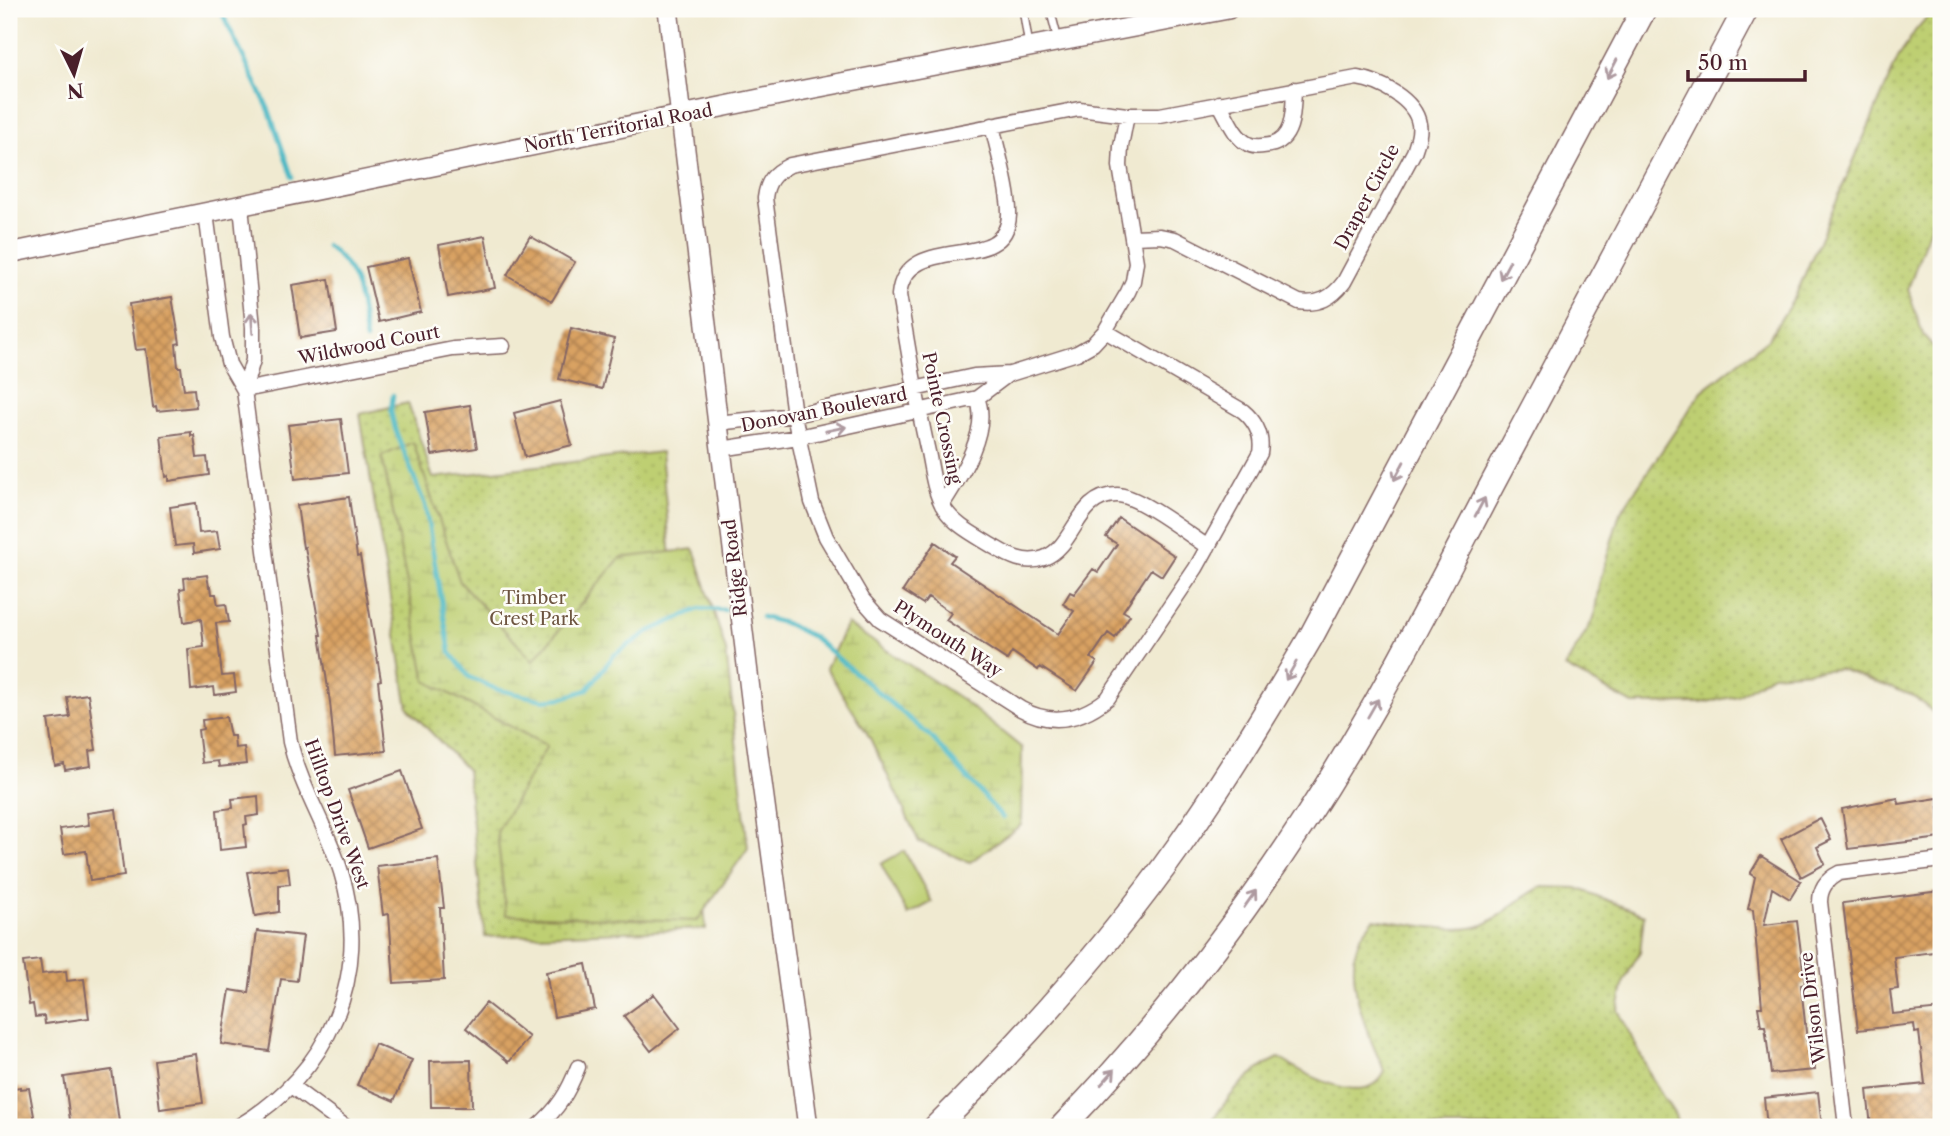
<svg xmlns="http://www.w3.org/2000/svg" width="1950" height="1136" font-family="'Libre Caslon Text',serif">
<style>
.grass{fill:url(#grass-dots);stroke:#84774e;stroke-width:2}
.wetland{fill:url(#wetland-marsh);stroke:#84774e;stroke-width:2}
.pitch{fill:#becf72;stroke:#84774e;stroke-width:2}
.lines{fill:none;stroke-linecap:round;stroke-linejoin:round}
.stream{stroke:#4ab8c4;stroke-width:4.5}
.building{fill:url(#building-cross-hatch)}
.lane-casing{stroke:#846665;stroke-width:10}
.street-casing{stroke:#846665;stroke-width:17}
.secondary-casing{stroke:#846665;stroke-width:22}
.highway-casing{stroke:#846665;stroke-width:27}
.lane{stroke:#fff;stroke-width:7}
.street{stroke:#fff;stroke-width:14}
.secondary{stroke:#fff;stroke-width:19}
.highway{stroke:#fff;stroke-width:24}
.oneway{stroke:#ae9aa0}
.labels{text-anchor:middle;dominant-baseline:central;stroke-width:5;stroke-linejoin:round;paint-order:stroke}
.street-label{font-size:18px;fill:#4a1f2b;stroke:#fdfcf7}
.park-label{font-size:18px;fill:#6d5440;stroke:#fdfcf7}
</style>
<defs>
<pattern id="grass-dots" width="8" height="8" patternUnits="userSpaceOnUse" patternTransform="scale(1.75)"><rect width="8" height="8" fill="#becf72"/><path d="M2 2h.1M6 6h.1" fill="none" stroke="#a5b163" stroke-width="1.8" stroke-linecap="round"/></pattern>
<pattern id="wetland-marsh" width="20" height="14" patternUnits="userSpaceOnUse" patternTransform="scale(1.75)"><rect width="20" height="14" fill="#becf72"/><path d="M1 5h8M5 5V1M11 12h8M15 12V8" fill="none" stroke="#a5b163"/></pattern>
<pattern id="building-cross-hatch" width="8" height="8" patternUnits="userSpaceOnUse" patternTransform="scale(1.75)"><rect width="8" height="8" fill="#d9a262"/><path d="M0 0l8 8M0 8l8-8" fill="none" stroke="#b28351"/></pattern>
</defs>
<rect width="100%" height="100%" fill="#fdfcf7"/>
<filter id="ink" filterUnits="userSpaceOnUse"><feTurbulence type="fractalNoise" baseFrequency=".0143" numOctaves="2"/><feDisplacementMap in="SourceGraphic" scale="14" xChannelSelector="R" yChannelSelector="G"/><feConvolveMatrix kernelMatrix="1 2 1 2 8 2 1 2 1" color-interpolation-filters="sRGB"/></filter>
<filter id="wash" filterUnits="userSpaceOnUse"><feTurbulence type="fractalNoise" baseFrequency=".00686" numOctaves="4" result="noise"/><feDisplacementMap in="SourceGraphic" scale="28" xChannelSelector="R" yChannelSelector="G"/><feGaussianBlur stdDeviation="1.57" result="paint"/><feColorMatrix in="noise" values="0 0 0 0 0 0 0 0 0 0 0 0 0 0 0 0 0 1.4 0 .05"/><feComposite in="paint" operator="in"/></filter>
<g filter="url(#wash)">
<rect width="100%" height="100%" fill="#f0ead1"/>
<!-- grass -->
<path class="grass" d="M1934 9H1941V176L1936 210 1908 289 1923 335 1941 355V719L1914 696 1839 669 1772 674 1738 696 1701 703 1633 704 1565 667 1594 618 1599 584 1620 513 1702 391 1768 339 1795 297 1898 58 1915 31Z
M408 403 433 478 661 452 706 929 485 937 467 770 408 708 360 414Z
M1542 887 1577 888 1644 915 1640 952 1624 981 1618 1010 1656 1086 1675 1115 1679 1127H1208C1227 1099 1246 1072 1279 1058 1303 1073 1369 1111 1385 1071 1368 1038 1341 972 1361 936 1365 930 1370 924 1374 919 1401 922 1461 935 1483 925 1505 915 1520 896 1542 887Z"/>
<!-- wetland -->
<path class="wetland" d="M413 442 460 582 533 661 620 558 694 549 726 651 748 848 697 921 506 915 497 832 547 746 426 681 382 456Z
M847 624 961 699 1022 748 1021 825 970 862 919 842 870 738 826 668Z"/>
<!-- pitch -->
<path class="pitch" d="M904 851 932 902 908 915 881 864Z"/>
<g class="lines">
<!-- stream -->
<path class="stream" d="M220 9 269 110 292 177
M327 246C363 275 358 299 366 340
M393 395 391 411 395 429 425 505 450 652 469 677 496 689 543 700 562 698 587 690 614 655 648 632 699 609 725 610
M762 617 787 624 813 637 931 737 1003 818"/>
</g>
<g id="blocks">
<!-- building -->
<path class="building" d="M485 236 495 288 448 297 439 245Z
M530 236 575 262 552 301 507 275Z
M408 258 421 312 379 322 366 267Z
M329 279 337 332 300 338 292 285Z
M172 297 180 343 176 344 178 367H181L184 390 194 389 196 407 157 411 156 406 153 407 146 349 136 350 129 304Z
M571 328 614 339 602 389 559 379Z
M560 401 572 445 525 457 514 413Z
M470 405 477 448 432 455 425 412Z
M341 419 348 473 295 479 288 425Z
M191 432V436L194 435 197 458 207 457 209 475 169 481V476L166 477 161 436Z
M349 497 357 557 360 556 381 680 378 681 386 751 335 756 330 702 320 635H321L305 547 303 548 297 505Z
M196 503 199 533 217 531 220 549 194 553 193 544 175 546 170 507Z
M1119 518 1175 556 1162 576 1151 569 1123 611 1130 615 1115 638 1108 633 1091 658 1097 662 1077 691 1040 667 1038 670 1012 652 1007 660 946 620 951 613 928 597 923 604 903 591 935 542 955 556 950 562 1058 634 1074 611 1063 604 1070 592 1074 594 1093 569 1098 572 1117 544 1106 537Z
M207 575 209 587 211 586 212 594H216L218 605 226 604 229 622 216 623 222 676 234 675 236 692 215 695 214 687 191 690 188 649 204 647 201 619 184 622 180 589 185 588 184 578Z
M88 694 96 750 89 751 91 766 65 770 64 764 55 766 48 720 70 717 67 697Z
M226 717 230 736H234L235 748 244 747 246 764 219 767 218 761 202 763 198 730 203 729 202 720Z
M402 771 422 829 368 848 348 790Z
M258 796 259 815 246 817 247 824 244 825 246 847 220 850 217 810 233 808 232 799Z
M1898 798 1899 804 1938 798 1941 838 1848 849 1842 809Z
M116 809 124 876 90 881 86 851 64 854 60 829 89 825 87 813Z
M1820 818 1831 840 1817 847 1825 864 1801 877 1781 839Z
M1761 856 1801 881 1790 899 1772 888 1764 925 1797 921 1805 984 1801 985 1807 1041 1812 1040 1815 1070 1771 1074 1765 1026H1761L1758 1007H1762L1753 910 1748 909 1755 877 1750 874Z
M438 859 444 908H440L444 980 394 983 389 914 383 915 377 866Z
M288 867 290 884 279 885V912L255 916 247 872Z
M1941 891V951L1894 957 1898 989 1890 990 1893 1014 1941 1009V1127H1871L1867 1090 1925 1084 1919 1032 1915 1033 1914 1024 1858 1030 1843 903Z
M257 931 303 936 297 981 281 979 269 1051 221 1044 230 990 249 993Z
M40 960 42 974 66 971 67 981 84 979 89 1018 45 1024 44 1016 35 1017 33 1004 29 1005 23 962Z
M586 964 595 1009 554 1017 546 972Z
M654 994 680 1028 651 1051 624 1016Z
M486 1003 529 1037 509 1062 466 1028Z
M375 1044 412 1060 394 1101 357 1085Z
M196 1054 203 1103 160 1109 154 1060Z
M471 1060 472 1107H431L430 1061Z
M112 1070 119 1122 71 1127 64 1077Z
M20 1087V1089L29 1088 36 1127H19L18 1121 9 1122V1089Z
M1818 1092 1822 1127H1767L1764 1098Z"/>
</g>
</g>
<g filter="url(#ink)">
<use href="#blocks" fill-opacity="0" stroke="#846665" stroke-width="2"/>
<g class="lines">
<!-- lane casing -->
<g class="lane-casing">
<path id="lane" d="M1023 9 1029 46
M1050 9 1058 40"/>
</g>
<!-- street casing -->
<g class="street-casing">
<path id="street" d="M1219 103C1227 116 1234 137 1248 144 1255 148 1262 146 1270 145 1295 140 1293 108 1294 89
M992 125C997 149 1010 193 1009 215 1007 276 905 229 899 295 908 347 916 400 928 452 932 471 934 492 944 508 955 526 977 536 994 547 1009 556 1025 565 1044 558 1076 546 1076 495 1117 495 1138 495 1189 535 1208 547
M241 206 253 327V360L244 390
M206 213 222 337 229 364 244 390 290 742C301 788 327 827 341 872 373 975 329 1074 237 1127
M1105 331 1243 411C1256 422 1263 435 1260 453L1196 568 1108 698C1081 720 1052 726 1021 709L880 619 863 600 826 537 812 502 794 415 765 198C767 181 774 173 790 165L1079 109 1127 115H1160L1357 78C1379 81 1415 99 1419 124 1421 133 1417 143 1414 152L1344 282C1332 298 1319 305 1299 302L1175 239 1160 236 1133 237
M244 390 453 349 503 346
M716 423 794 415 974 376 1010 374 1077 353 1093 344 1105 331 1128 292 1133 281 1136 262 1120 166 1121 146 1127 115
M721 449 798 437 977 398 1009 374
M942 505C960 477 991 430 977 398
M291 1086 346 1127
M537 1127C558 1109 568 1093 578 1067
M1846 1127 1820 902C1820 888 1827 879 1839 873L1941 860"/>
</g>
<!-- secondary casing -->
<g class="secondary-casing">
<path id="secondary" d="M668 9 754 723 808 1127
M9 253 804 90 1228 9"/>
</g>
<!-- highway casing -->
<g class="highway-casing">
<path id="highway" d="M936 1127C1024 1040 1107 948 1179 846 1227 778 1270 707 1312 635L1644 9
M1062 1127C1184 1001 1289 856 1376 703 1417 630 1455 555 1494 481 1578 324 1662 166 1746 9"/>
</g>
<!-- lane -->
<use href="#lane" class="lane"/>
<!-- street -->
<use href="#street" class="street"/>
<!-- secondary -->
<use href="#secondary" class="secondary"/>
<!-- highway -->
<use href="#highway" class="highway"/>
</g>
<!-- one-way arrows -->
<defs><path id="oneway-shaft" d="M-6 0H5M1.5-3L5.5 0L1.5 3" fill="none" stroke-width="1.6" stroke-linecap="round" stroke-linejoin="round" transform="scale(1.75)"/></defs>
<g class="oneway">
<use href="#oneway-shaft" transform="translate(1612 69) rotate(118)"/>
<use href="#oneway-shaft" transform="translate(1505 270) rotate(118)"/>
<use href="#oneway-shaft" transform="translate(252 323) rotate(-94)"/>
<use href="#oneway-shaft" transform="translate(836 429) rotate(-12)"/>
<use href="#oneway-shaft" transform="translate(1399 471) rotate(118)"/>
<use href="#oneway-shaft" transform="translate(1480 507) rotate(-62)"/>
<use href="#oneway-shaft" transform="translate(1291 671) rotate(120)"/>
<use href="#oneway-shaft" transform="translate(1373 708) rotate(-60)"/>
<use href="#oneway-shaft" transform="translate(1250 899) rotate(-55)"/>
<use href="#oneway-shaft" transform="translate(1108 1077) rotate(-48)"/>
</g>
</g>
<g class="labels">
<!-- street labels -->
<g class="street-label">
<text transform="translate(618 128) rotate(-11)">North Territorial Road</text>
<text transform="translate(1367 197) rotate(-62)">Draper Circle</text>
<text transform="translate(369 345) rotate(-11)">Wildwood Court</text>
<text transform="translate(824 410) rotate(-11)">Donovan Boulevard</text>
<text transform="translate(942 418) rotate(78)">Pointe Crossing</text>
<text transform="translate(735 568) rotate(-97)">Ridge Road</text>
<text transform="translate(948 639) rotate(33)">Plymouth Way</text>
<text transform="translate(337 814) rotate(70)">Hilltop Drive West</text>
<text transform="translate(1813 1008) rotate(-97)">Wilson Drive</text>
</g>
<!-- park labels -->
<g class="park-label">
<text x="534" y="598">Timber<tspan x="534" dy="21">Crest Park</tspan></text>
</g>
</g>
<!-- margin -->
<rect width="1950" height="1136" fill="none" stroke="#fdfcf7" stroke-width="35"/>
<!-- north arrow -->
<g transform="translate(74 74) rotate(175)" stroke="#fdfcf7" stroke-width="5" paint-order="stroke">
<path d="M0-5L12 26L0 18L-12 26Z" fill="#4a1f2b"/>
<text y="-10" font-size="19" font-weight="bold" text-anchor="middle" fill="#4a1f2b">N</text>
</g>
<!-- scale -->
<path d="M1688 70v10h117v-10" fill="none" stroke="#4a1f2b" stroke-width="3.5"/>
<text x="1698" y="70" font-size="21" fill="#4a1f2b" stroke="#fdfcf7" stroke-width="5" paint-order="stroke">50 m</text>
</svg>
